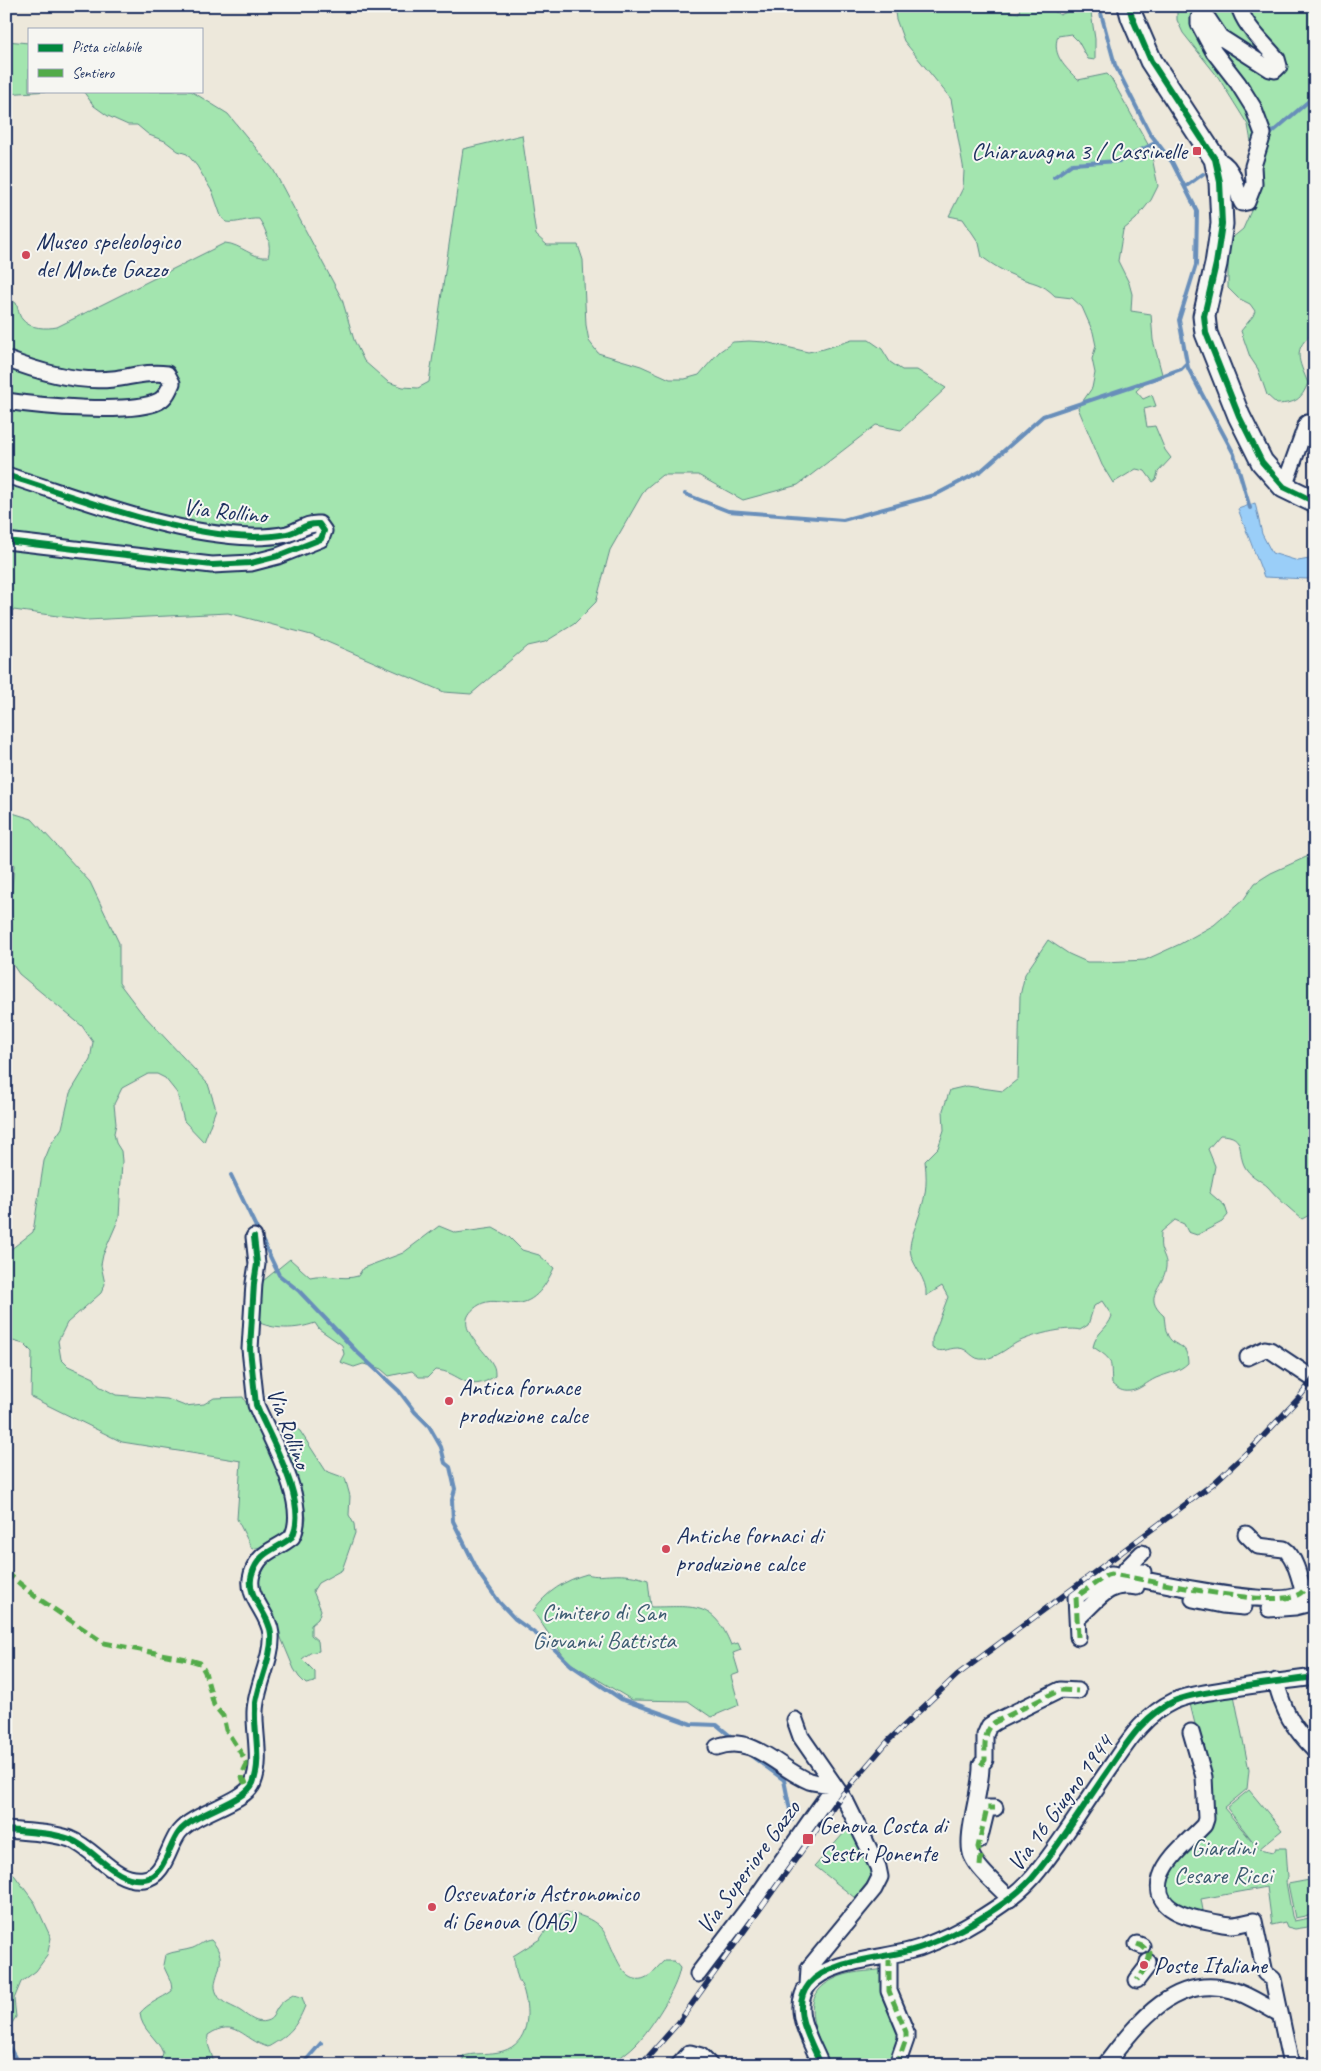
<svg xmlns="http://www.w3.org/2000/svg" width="1321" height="2071" font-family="Caveat,sans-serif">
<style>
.green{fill:#a3e5af;stroke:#5f8a86}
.water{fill:#9acef8;stroke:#678eba}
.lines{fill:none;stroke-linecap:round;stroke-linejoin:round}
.stream{stroke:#678eba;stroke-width:4}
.street-casing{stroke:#1b2f5e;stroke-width:19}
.secondary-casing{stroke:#1b2f5e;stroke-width:25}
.street{stroke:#f6f6f2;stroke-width:15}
.secondary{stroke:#f6f6f2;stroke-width:21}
.rail-casing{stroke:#1b2f5e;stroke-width:5.5}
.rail{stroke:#f6f6f2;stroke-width:4;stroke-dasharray:11;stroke-linecap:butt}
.quiet{stroke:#52ab49;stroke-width:5;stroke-dasharray:10 5;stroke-linecap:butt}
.cycleway-casing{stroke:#f6f6f2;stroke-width:9}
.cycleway{stroke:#00873e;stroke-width:6}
.poi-dot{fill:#d1495b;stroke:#f6f6f2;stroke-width:2}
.labels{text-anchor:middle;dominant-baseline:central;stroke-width:4;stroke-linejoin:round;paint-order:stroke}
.poi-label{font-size:24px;fill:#1b2f5e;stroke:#f6f6f2;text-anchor:start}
.street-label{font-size:24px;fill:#1b2f5e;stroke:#f6f6f2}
.park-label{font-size:24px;fill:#3d5c72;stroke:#f6f6f2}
</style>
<rect width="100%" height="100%" fill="#ede8db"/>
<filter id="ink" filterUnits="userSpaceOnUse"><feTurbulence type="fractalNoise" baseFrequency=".02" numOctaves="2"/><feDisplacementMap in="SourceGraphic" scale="10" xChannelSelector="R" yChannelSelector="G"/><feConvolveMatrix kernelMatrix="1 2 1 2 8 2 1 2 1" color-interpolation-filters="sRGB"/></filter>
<g filter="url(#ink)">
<!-- green -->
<path class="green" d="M894 6H1005L1012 12 1019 13 1020 6H1053L1054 11 1060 15 1073 9 1074 6H1090L1095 39V60L1088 59 1078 41 1071 34 1058 36C1051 55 1066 68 1078 80L1107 74 1111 78 1150 148 1158 186 1151 200 1136 219 1123 230 1118 261 1129 283 1132 294 1131 311 1151 314 1153 340 1162 374 1148 380 1136 391 1143 399 1152 395 1156 406 1144 409 1147 427 1155 426 1165 450 1171 458 1158 472 1156 480 1153 482 1145 471 1136 469 1113 483 1102 465 1078 408 1092 388 1095 373 1092 359 1096 346 1093 332 1082 307 1072 298 1055 296C1041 282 1034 284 1017 277 1004 272 993 265 982 257L979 243 963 219 949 216 963 188 964 171 951 99 904 41 896 19Z
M1177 6H1315V332C1291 348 1299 361 1308 383 1301 400 1296 403 1277 404L1267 395 1258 369 1250 357 1241 331 1253 316 1255 311 1250 304 1238 298 1228 288V251L1232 238 1243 229 1254 204V159L1248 125 1218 77 1183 33 1177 20Z
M6 41 29 43V91H48L6 94Z
M83 91H191L228 114 273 169 342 299 354 340 364 361 388 382 403 387 418 388 429 382 463 149 522 135 536 235 547 245H578L583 260 586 325 589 341 598 353 641 366 670 379H685L699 375 719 352 733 342 749 341 765 342 808 352 824 349 852 340H869L882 349 890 362 902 370H917L946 388 901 430 876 425 798 485 743 500 698 475H662L645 489 610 550 596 602 574 624 545 642 527 646 471 694 444 692 311 635 228 613 87 620 6 609V297L16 303C18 308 19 316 22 319 29 329 47 329 57 327L225 243C241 244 252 259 268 257 272 245 266 229 259 219 247 218 238 224 226 222L221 216 213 193 197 166 187 154 178 151 165 141 149 135 137 125H128L108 116 94 106Z
M6 811 32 819 90 882 119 943V983L141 1012 208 1084 216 1109 204 1142 184 1121 177 1093 165 1078 157 1074H148L122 1088 114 1104 116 1124 114 1133 116 1143 121 1151 122 1161 119 1218 103 1255 101 1265 105 1284 101 1293 67 1323 58 1341 61 1359 68 1366 94 1378 99 1386 116 1395 167 1399 185 1406 204 1404 214 1398 243 1397C258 1426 303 1502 285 1532 278 1544 264 1546 252 1549L237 1519 241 1461 122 1442 31 1397 32 1352 24 1344 13 1341 6 1349V1253L33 1232 44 1161 51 1144 62 1128 70 1093 90 1060 93 1042 82 1026 19 974 9 959 11 938 9 920 14 865 6 853Z
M1315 853V1212L1302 1219C1290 1209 1278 1199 1268 1187 1262 1181 1252 1177 1247 1170 1235 1155 1249 1135 1220 1135L1208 1149 1215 1166 1210 1193 1225 1206 1228 1215 1222 1222 1197 1235 1188 1232 1184 1224 1175 1220 1161 1232C1161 1237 1160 1243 1161 1248 1163 1255 1167 1259 1166 1267 1164 1288 1141 1296 1164 1316 1165 1322 1165 1331 1168 1336 1176 1350 1187 1340 1188 1363 1179 1372 1168 1373 1156 1378 1147 1382 1140 1390 1130 1391 1122 1392 1118 1389 1112 1384 1110 1360 1115 1361 1093 1347 1096 1332 1107 1330 1112 1316L1102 1301 1094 1306 1088 1325 1080 1330C1066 1326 1029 1336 1016 1343 1006 1349 997 1357 985 1359 971 1361 970 1348 958 1348 946 1348 944 1354 932 1348V1339L948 1297 942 1286 926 1296C928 1278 911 1266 910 1249 910 1240 914 1231 917 1222 925 1199 928 1187 925 1161L938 1148 944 1130 943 1110 950 1090 967 1086 1003 1091 1018 1079 1020 996 1025 974 1048 940 1069 954 1087 962H1105L1145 960 1180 944 1214 925 1244 899 1255 883 1271 873Z
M439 1226 456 1233 493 1228 509 1237 522 1250 539 1255 554 1268C545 1287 533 1307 509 1303 499 1302 489 1299 479 1305 448 1324 484 1347 493 1365 495 1368 495 1372 495 1376 466 1396 461 1371 435 1370L428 1377H419L412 1371 389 1376 381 1369 373 1366 363 1364 354 1367 340 1362 344 1354 342 1345 319 1329 315 1323C295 1330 274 1330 255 1321L258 1285 290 1259 310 1277C326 1273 342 1281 358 1276L363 1268 403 1253Z
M295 1428 300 1431 326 1471 345 1478 350 1496 349 1515 354 1524 355 1533 342 1570 318 1583 313 1591 321 1610 318 1619 311 1625V1635L318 1641 319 1651 310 1653 302 1659 315 1672V1682L306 1684 299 1677 294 1669 274 1621 267 1613 259 1587 260 1577 269 1560 294 1543 303 1534 306 1518 302 1491 286 1447 293 1429Z
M587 1574C597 1577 602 1575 612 1575 625 1574 636 1576 648 1580L651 1607C693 1607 713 1600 731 1645L738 1643 741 1650 733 1653 739 1673 731 1676 739 1705 711 1717 688 1701 632 1700 567 1661 533 1611C546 1592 565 1580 587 1574Z
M1234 1695 1249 1770 1247 1789 1224 1808 1258 1848 1227 1808 1249 1790 1282 1830 1259 1849 1274 1852 1276 1848H1286L1288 1877 1286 1882 1292 1916 1294 1921 1315 1917V1926L1295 1929 1287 1927 1285 1922 1272 1925 1267 1887 1201 1899 1204 1916 1185 1909 1168 1897 1166 1883 1172 1866 1211 1826 1200 1744 1190 1704Z
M851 1825 873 1875 855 1898 815 1866Z
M6 1864 35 1903 51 1938 47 1956 36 1971 21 1982 14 1999 16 2017 6 2032Z
M1315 1879V1914L1295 1918 1288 1884Z
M566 1912C579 1915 592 1918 601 1928 613 1940 621 1995 650 1975 655 1971 659 1965 664 1961H674L680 1968C677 1989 651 2028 637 2043 630 2051 620 2056 613 2065H466L462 2057C471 2052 491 2055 503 2051 529 2043 530 2014 524 1992 523 1986 518 1981 517 1975 515 1968 515 1962 513 1956L540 1939 557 1915Z
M211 1940C233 1963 208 1977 217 1994 221 2004 234 2006 242 2012 249 2017 257 2024 266 2021 274 2019 274 2012 278 2007 282 2001 288 1998 293 1995L302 1997 305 2006C296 2028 289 2035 268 2047 243 2040 236 2016 208 2035 206 2048 214 2053 213 2065H157L160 2062 163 2053C157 2037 141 2030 140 2013 148 2003 161 1999 172 1991L171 1982 163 1965 165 1955C174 1951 184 1951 193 1948 200 1945 203 1941 211 1940Z
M884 1969 903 2036 894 2065H830C818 2037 795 1997 834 1979 849 1971 868 1972 884 1969Z"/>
<!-- water -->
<path class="water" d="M1255 503 1262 534 1272 553 1298 561 1315 558V577L1308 579 1264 577 1238 509Z"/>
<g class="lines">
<!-- stream -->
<path class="stream" d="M1099 6 1115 65 1149 132 1172 162 1197 211 1196 265 1179 320 1188 368 1234 454 1250 508
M1268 136 1310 100 1315 99
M1054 177 1072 164 1119 161 1157 142
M1185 187 1203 174
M685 494 728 511 843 520 935 495 981 471 1043 416 1156 378 1181 369 1187 363
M231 1175 279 1275 299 1291 357 1352 399 1391 415 1412 429 1426 441 1447 445 1463 450 1467 455 1489 452 1500 453 1521 480 1575 499 1602 515 1619 547 1642 571 1665 621 1699 691 1724 717 1725 734 1739
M746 1752 784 1780 792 1820
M6 2032 8 2045 17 2061 23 2065
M302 2065 321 2043"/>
<!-- street casing -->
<g class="street-casing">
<path id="street" d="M1215 159C1233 164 1235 184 1240 199L1242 203 1247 202 1254 184 1253 166 1263 134 1253 107 1238 83 1214 52 1199 24V18L1203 15 1208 19 1220 37 1270 69 1275 70 1279 66 1277 59C1264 43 1244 26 1239 6
M6 359C39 372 77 383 113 379 131 377 148 371 167 374L172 383C169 390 166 397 159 401 132 415 38 406 6 401
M6 475C86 500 169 534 253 537 263 537 277 536 287 534 299 531 306 523 319 524L324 531 321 539 278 556 251 563 212 565 6 541
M1284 487 1307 423
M1248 1357 1265 1349 1270 1350 1315 1380
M1246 1534 1258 1546 1284 1549C1295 1556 1300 1579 1303 1591
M1142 1553 1126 1569 1143 1572
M1193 1599 1222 1605 1244 1607
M1269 1609 1295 1607 1315 1602
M1079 1617C1098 1600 1108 1581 1136 1587
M1078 1637 1076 1597 1107 1575 1111 1574C1143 1578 1285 1614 1303 1591
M1276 1681C1283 1711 1293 1728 1315 1750
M795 1720 801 1737 846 1802 878 1867 880 1877 874 1889 809 1968 808 1985
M1191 1732 1204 1777 1206 1819 1204 1825C1190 1840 1167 1857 1161 1877 1151 1910 1189 1918 1213 1922 1219 1923 1226 1925 1232 1925 1239 1925 1247 1922 1254 1921L1265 1973 1273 1979 1291 2065
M717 1747C752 1733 779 1769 809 1781 816 1783 825 1784 832 1785
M6 1830C27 1832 50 1832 70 1839 96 1849 114 1883 144 1879 165 1876 168 1846 179 1832 195 1812 244 1803 253 1783 262 1761 254 1734 255 1711 256 1686 273 1658 271 1634 269 1612 245 1597 252 1574 260 1550 275 1551 292 1537 310 1504 269 1436 256 1405L250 1349 254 1283 257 1264 254 1237
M979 1841 987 1808H995
M1010 1899C999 1887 978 1870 972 1856 964 1837 982 1789 981 1765L985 1760V1735L989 1726 995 1722 1060 1690 1078 1691
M1137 1944 1142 1946
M889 1956V1991L906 2032V2039L897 2065
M698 1974 758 1895 831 1791 832 1785
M1137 1980 1147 1967 1148 1962
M679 2065 690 2053 701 2056 710 2065
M821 2065C811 2040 789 2009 809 1984 830 1958 891 1959 922 1947 940 1940 960 1931 976 1921 999 1907 1022 1892 1038 1871 1063 1840 1084 1805 1107 1772 1126 1745 1142 1716 1174 1701 1191 1694 1210 1692 1229 1689 1257 1684 1286 1681 1315 1677
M1105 2065C1136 2025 1173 1973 1232 1990 1249 1995 1264 2006 1280 2014"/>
</g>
<!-- secondary casing -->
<g class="secondary-casing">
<path id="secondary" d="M1129 6 1132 17 1151 61 1215 159 1220 182 1222 224 1216 264 1204 316 1206 333 1239 416 1262 462 1284 487 1315 502"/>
</g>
<!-- street -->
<use href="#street" class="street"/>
<!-- secondary -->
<use href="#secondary" class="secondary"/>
<!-- rail casing -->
<g class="rail-casing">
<path id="rail" d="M641 2065 679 2022 841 1796 889 1740 957 1675 1214 1483 1255 1445 1298 1399 1315 1377"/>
</g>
<!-- rail -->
<use href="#rail" class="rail"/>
<!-- quiet -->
<path class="quiet" d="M6 1572 36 1597 104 1643 187 1659 200 1663 205 1672 214 1705 223 1716 226 1730 246 1761V1766C243 1773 240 1775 244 1782L254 1778
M1078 1637 1076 1597 1107 1575 1111 1574C1143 1578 1285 1614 1303 1591
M981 1765 985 1760C985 1746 983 1731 995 1722L1060 1690 1078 1691
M980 1866 981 1855 978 1847 987 1808H995
M1137 1944 1142 1946 1150 1953 1147 1967 1137 1980
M889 1956V1991L906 2032V2039L897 2065"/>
<!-- cycleway casing -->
<g class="cycleway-casing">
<path id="cycleway" d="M1129 6 1132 17 1151 61 1215 159 1220 182 1222 224 1216 264 1204 316 1206 333 1239 416 1262 462 1284 487 1315 502
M6 475C86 500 169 534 253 537 263 537 277 536 287 534 299 531 306 523 319 524L324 531 321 539 278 556 251 563 212 565 6 541
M6 1830C27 1832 50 1832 70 1839 96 1849 114 1883 144 1879 165 1876 168 1846 179 1832 195 1812 244 1803 253 1783 262 1761 254 1734 255 1711 256 1686 273 1658 271 1634 269 1612 245 1597 252 1574 260 1550 275 1551 292 1537 310 1504 269 1436 256 1405L250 1349 254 1283 257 1264 254 1237
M821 2065C811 2040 789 2009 809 1984 830 1958 891 1959 922 1947 940 1940 960 1931 976 1921 999 1907 1022 1892 1038 1871 1063 1840 1084 1805 1107 1772 1126 1745 1142 1716 1174 1701 1191 1694 1210 1692 1229 1689 1257 1684 1286 1681 1315 1677"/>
</g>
<!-- cycleway -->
<use href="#cycleway" class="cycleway"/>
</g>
</g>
<!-- markers -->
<g class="poi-dot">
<rect x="1192" y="146" width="10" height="10" rx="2.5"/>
<circle cx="26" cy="255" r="5"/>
<circle cx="449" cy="1401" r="5"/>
<circle cx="666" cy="1549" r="5"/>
<rect x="802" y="1833" width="12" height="12" rx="2.5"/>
<circle cx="432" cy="1907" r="5"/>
<circle cx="1144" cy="1965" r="5"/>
</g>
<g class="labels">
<!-- poi labels -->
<g class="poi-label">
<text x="1187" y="151" text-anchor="end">Chiaravagna 3 / Cassinelle</text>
<text x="36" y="241">Museo speleologico<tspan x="36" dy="28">del Monte Gazzo</tspan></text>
<text x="459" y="1387">Antica fornace<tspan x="459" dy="28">produzione calce</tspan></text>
<text x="676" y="1535">Antiche fornaci di<tspan x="676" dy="28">produzione calce</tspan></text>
<text x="819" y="1825">Genova Costa di<tspan x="819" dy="28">Sestri Ponente</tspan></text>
<text x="442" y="1893">Ossevatorio Astronomico<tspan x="442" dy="28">di Genova (OAG)</tspan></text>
<text x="1154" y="1965">Poste Italiane</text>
</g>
<!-- street labels -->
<g class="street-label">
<text transform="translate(225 511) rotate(6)">Via Rollino</text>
<text transform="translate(289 1428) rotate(69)">Via Rollino</text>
<text transform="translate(1060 1803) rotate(-54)">Via 16 Giugno 1944</text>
<text transform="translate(748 1867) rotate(-54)">Via Superiore Gazzo</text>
</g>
<!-- park labels -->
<g class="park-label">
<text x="604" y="1612">Cimitero di San<tspan x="604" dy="28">Giovanni Battista</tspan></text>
<text x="1223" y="1847">Giardini<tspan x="1223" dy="28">Cesare Ricci</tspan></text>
</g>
</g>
<!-- margin -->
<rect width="1321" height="2071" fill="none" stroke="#f6f6f2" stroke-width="25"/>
<rect x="12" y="12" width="1296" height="2046" fill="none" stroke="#1b2f5e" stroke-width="2" filter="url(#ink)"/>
<!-- legend -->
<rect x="28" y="28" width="175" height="65" fill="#f6f6f2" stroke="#9ea6b7"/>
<rect x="38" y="44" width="25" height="8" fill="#00873e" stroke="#9ea6b7"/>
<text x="72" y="52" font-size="15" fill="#1b2f5e">Pista ciclabile</text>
<rect x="38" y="69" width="25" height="8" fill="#52ab49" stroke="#9ea6b7"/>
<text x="72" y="78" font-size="15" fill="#1b2f5e">Sentiero</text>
</svg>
